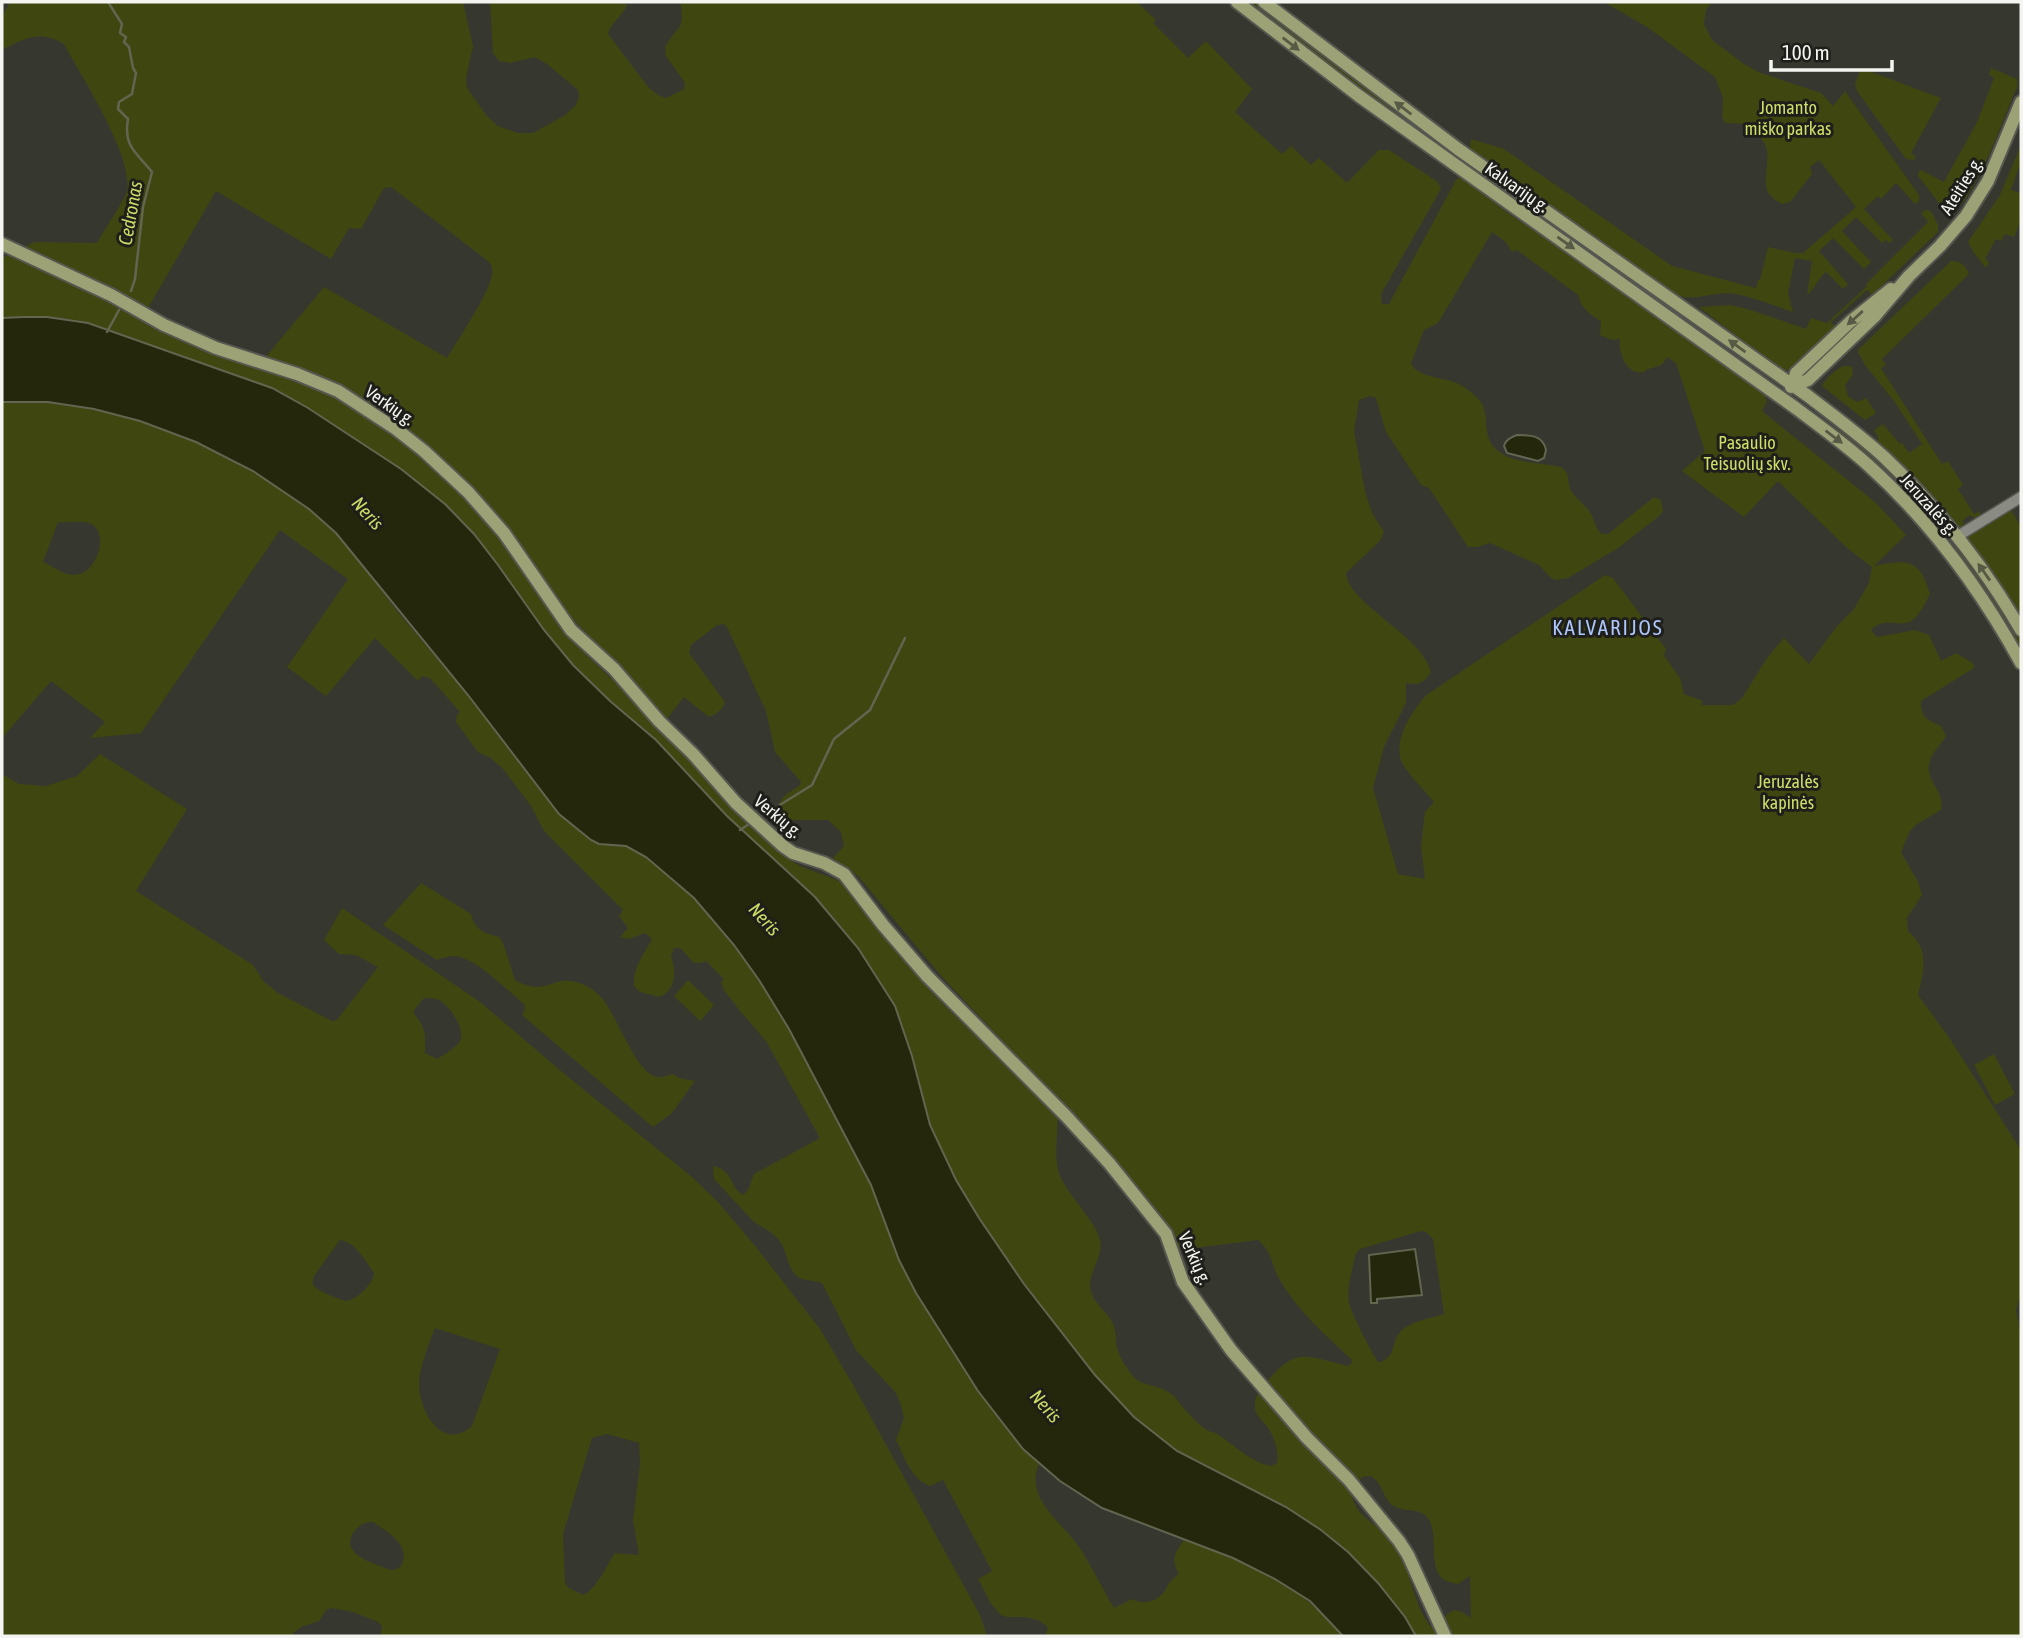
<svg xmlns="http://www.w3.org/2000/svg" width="2023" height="1638" font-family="'Asap Condensed',sans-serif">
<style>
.green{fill:#404610;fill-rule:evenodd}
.water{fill:#24270b;stroke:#626550;stroke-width:2}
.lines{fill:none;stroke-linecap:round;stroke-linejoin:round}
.stream{stroke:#626550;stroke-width:2.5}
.minor-casing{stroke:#565750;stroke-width:13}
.major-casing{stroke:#565750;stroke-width:16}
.minor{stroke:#8a8b82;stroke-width:10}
.major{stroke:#9da276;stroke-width:12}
.oneway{fill:#575a44}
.labels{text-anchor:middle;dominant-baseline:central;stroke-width:6;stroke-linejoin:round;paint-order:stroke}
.park-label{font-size:18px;fill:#d0de69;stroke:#1e1f1b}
.street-label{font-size:18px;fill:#f4f5f0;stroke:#1e1f1b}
.water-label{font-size:19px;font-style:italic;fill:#cddb66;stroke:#1e1f1b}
.quarter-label{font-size:21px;letter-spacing:2px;fill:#adc6fb;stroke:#1e1f1b}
</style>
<rect width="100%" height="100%" fill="#363830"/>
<!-- green -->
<path class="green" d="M10 2H463L473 46 466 78 467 88 487 116 498 126 518 133H533L565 115 576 105 579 97 578 90 547 64 534 57 510 63 499 61 493 53 490 2H625L627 6C622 15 610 25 608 34L649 88 658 95 666 98 684 89 685 83 666 56 665 47C677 25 686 31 680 2H1137L1156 20 1153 23 1188 58 1206 41 1252 89 1235 112 1282 154 1291 146 1311 165 1319 158 1347 183 1379 150H1389L1438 182 1441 189 1381 294 1382 304H1389L1456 180 1463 175C1472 182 1479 190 1488 197 1506 213 1526 227 1549 236L1764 392 1767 401 1762 411 1875 502 1906 535 1874 566C1907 559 1920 559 1930 594 1926 601 1921 613 1914 619 1902 630 1885 615 1871 630L1877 637 1915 630 1929 635 1941 661 1956 653 1974 664V668L1921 701C1921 719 1927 719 1941 726L1946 736C1941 745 1933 751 1930 761 1923 780 1946 791 1941 810L1917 824 1910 831 1901 852 1918 882 1922 895 1907 918 1908 931C1930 949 1924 971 1918 995L1950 1039 2021 1150V1295L2016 1309 2021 1337V1636H1416C1386 1585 1341 1538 1289 1509 1250 1487 1209 1472 1172 1448 1142 1427 1115 1400 1092 1371 1037 1304 974 1225 939 1146 914 1090 911 1028 877 976 855 942 830 910 800 882 778 861 754 843 732 822 705 796 683 767 656 740 637 721 615 706 596 687 571 664 549 638 529 611 507 581 489 549 463 522 432 489 396 467 359 442 331 424 304 402 273 389 242 376 209 366 178 355 137 340 95 321 52 317 35 316 19 317 2 318V258L35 242 97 243C103 232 124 201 127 191 134 157 81 76 64 44 40 30 25 38 2 50V16ZM391 187 488 261C491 265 492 265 492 271 494 287 457 341 447 358L324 287 264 359 393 420 519 545 564 609 666 720 684 697 709 717C716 715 723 709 725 702L689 653 691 645 717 625 724 624 727 627 766 711 775 752 801 782 800 785 784 796 772 815 777 820H828L841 832 844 846 833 858 858 876 942 977 1110 1154 1162 1219 1178 1250 1258 1240C1275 1255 1270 1265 1281 1282 1299 1312 1326 1336 1351 1359L1352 1363 1348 1366C1305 1356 1296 1346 1265 1384 1260 1390 1253 1399 1255 1409 1256 1417 1266 1423 1270 1431 1275 1440 1279 1453 1277 1463L1271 1466C1250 1462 1235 1445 1217 1434 1214 1432 1210 1432 1207 1430 1201 1427 1193 1418 1188 1413 1181 1406 1178 1398 1170 1393 1158 1384 1142 1387 1133 1376 1127 1369 1119 1356 1117 1348 1115 1339 1117 1331 1112 1322 1106 1311 1095 1304 1091 1292 1086 1273 1104 1258 1100 1240 1096 1222 1070 1197 1061 1178 1052 1159 1059 1136 1057 1115L932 993 850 890 839 881 800 866 787 858 717 790 625 692 573 642 509 549 470 502 406 442 329 392 209 351 147 325 143 320 148 308 216 191 331 259 349 228 361 229 384 188ZM1492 232 1506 242 1512 252 1517 250 1578 295C1581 308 1590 315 1601 321L1600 335 1612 340 1620 339C1618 351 1626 376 1644 372 1646 371 1647 369 1649 369 1658 366 1662 367 1667 357L1676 363 1705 451 1682 471 1744 517 1778 481 1847 548 1872 567 1869 583 1854 609 1837 626 1809 664 1784 638 1767 658 1742 698 1733 705H1701L1703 701 1684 694 1680 678 1663 654H1665L1666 649 1613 578 1605 575 1425 696C1412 712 1392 741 1402 763 1408 774 1426 792 1434 802L1425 812 1421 847 1425 879 1398 874 1373 788 1384 747 1406 703V683C1417 686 1424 683 1431 672 1422 635 1349 605 1346 573L1380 541 1384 532 1372 513 1365 491 1354 431 1359 400 1370 396 1376 398 1386 432 1421 485 1429 488 1468 547H1477L1490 543 1539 565 1551 578 1556 580 1568 578 1618 548 1658 517 1663 511 1661 500 1654 497 1608 534C1603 534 1602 535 1598 530 1595 525 1594 519 1591 514 1586 505 1577 500 1572 492 1565 482 1573 476 1561 467 1542 463 1513 463 1498 451 1480 437 1491 415 1480 401 1476 395 1466 388 1459 384 1445 377 1417 378 1411 363L1424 330 1438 323ZM1421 1231 1426 1232 1433 1239 1444 1314C1431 1318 1411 1321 1401 1331 1389 1344 1399 1354 1379 1363 1373 1356 1351 1312 1349 1303 1346 1290 1353 1266 1356 1253L1360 1249ZM1370 1476C1383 1482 1382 1497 1392 1505 1403 1513 1418 1507 1427 1517 1440 1532 1427 1567 1443 1579 1447 1582 1454 1583 1458 1584L1470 1576 1471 1618 1462 1612 1455 1610 1447 1614 1437 1632C1415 1617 1411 1568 1395 1544 1379 1522 1355 1520 1351 1491L1362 1477Z
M1246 2H1256L1431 136 1414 128 1346 79Z
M1604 2H1712L1706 10 1704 24 1712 40 1744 64 1758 72 1821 93 1833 106 1845 91 1919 195V201L1915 204 1896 183 1881 199 1878 196 1864 209 1893 240 1889 243 1885 240 1882 243 1856 217 1842 231 1871 262 1864 269 1833 238 1819 251 1848 284 1843 289 1826 272C1817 279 1816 288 1807 295L1812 261 1795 258 1788 293 1793 312C1774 306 1754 297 1735 294 1711 290 1694 305 1670 292L1470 148 1471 139 1504 149 1672 266 1756 288 1758 280H1760L1768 247 1796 253H1803L1856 207 1819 160 1810 167 1812 174 1791 201 1783 204C1755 192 1770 175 1767 151 1765 141 1755 131 1748 124L1725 123 1722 117 1723 98 1715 77 1647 27Z
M1861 68 1941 98 1911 153 1916 157 1914 160 1906 159 1857 91 1855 84Z
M1991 68 2017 79V87C2000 127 1987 168 1962 204L1953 196 1943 208 1918 176 1919 171 1921 170 1944 182 1977 122 1994 78 1989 75Z
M2021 145V161L2011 190 2019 193 2021 189V220L2014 237 2005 234 2001 241 1996 239 1985 259 1989 262 1986 268 1974 253 1968 242 2000 195Z
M1478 172 1505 191 1522 198 1670 306 1669 309H1667L1477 174Z
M1925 210 1931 211 1938 225V232L1872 295 1867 290 1830 323 1837 326 1790 369 1782 371 1758 356 1738 337 1699 307 1731 305 1751 310 1806 329 1811 318 1827 323 1866 287 1867 283 1928 222 1921 213Z
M1951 261C1960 261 1966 265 1969 274L1882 359 1886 365 1881 368 1942 464 1948 461 1963 485 1958 489 1974 514 1980 511V517L1976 519 1970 515 1963 520 1964 527 1960 530 1877 445 1878 437 1874 430 1883 424 1900 444 1902 443 1909 453 1922 444 1894 401 1865 365 1858 352 1859 349Z
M1844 366H1851L1853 370 1852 376 1845 385 1848 396 1857 402 1866 398 1876 413 1865 420 1822 386C1826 378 1836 369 1844 366Z
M21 401C134 406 252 453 334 531 356 552 372 578 390 602 415 634 443 664 468 696 499 735 527 776 559 814L570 824 617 845 635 849 646 857 694 898 734 945 759 980 789 1029 871 1185 899 1260 916 1293 966 1373 990 1407 1023 1449 1039 1464C1024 1498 1062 1522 1079 1547 1092 1566 1102 1588 1114 1608L1132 1599C1142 1605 1157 1602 1164 1592 1167 1589 1167 1585 1170 1582 1173 1579 1176 1576 1179 1574 1170 1560 1175 1552 1184 1540 1244 1562 1302 1585 1343 1636H1045L1048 1627 1038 1620 1025 1617H1007L1001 1615 991 1604 978 1579 992 1571 943 1480 930 1486C912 1480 904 1457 896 1440L904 1418 901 1405 896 1393 856 1350 822 1283C814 1280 807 1281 800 1278 786 1270 788 1251 779 1240 771 1230 761 1228 752 1220L714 1179 713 1166C735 1171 728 1186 743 1195L748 1190 754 1174 820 1138 766 1041 740 1011 724 990 721 982 724 979 706 961 701 963H694L680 948H674L671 955C676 972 677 989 659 997L640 992 634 986C632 969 644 954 652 939L645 933 629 939 620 937 628 928 619 916 623 910 544 831 531 806 503 769 491 758 478 752 456 722 457 715 460 712 430 678 422 676 418 681 375 638 326 696 287 667 348 579 280 530 141 733 90 738 105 722 51 681 2 738V402ZM58 522C68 523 83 520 91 524 111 534 95 582 68 574 61 573 51 565 43 562Z
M1804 405 1832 426 1856 440 1885 465 1928 509 1943 529 1923 508 1802 407Z
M2010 508 2021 527V621L1967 541 1968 536 1970 534Z
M1955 545 1959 546 2021 640V653L1953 549Z
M100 754 187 809 136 891 253 965 264 982 278 993 332 1021 337 1020 378 967 356 955 339 954 324 940 342 908 480 1002 567 1076 692 1177 717 1201 756 1247 820 1329 852 1383 980 1615 987 1636H379L381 1634 382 1626 378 1622 353 1612 332 1608 326 1610 319 1621 301 1627 290 1636H2V774L19 784 46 786 77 776ZM424 998C430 998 435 998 441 1001 450 1007 466 1030 460 1041 456 1048 445 1054 437 1059L425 1053C425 1046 426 1035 423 1028 416 1010 406 1018 424 998ZM340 1240C356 1242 365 1261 374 1273 374 1283 357 1299 347 1301 342 1301 319 1291 315 1287 311 1283 313 1281 314 1276ZM435 1328 500 1349 472 1426C442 1453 418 1409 419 1382 420 1365 429 1344 435 1328ZM607 1434 639 1443 640 1464 633 1520 639 1555 615 1553C606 1566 597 1589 583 1595L569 1588 565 1583 563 1534 592 1438ZM373 1522C385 1530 408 1543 403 1561 401 1568 398 1569 391 1570 376 1564 338 1555 354 1532 359 1525 364 1522 373 1522Z
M421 883 471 914C475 930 484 933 499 937L503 943 515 980C519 982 525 985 530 986 541 989 552 983 562 981 576 979 592 987 601 997 616 1013 636 1074 657 1077 662 1078 668 1075 673 1074L679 1078 695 1081 672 1113 653 1127 522 1015 525 1009 524 1004C508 991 474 956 454 956 449 956 442 958 437 960L383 925Z
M688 980 714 1005 700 1021 674 996Z
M1994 1054 2015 1094 1995 1105 1974 1065Z"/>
<!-- water -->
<path class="water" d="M23 317H47L88 323 272 388 308 408 401 469 445 504 474 534 498 565 544 630 573 665 610 701 656 740 727 816 815 897 858 948 895 1006 912 1056 930 1125 956 1180 979 1218 1024 1284 1095 1375 1134 1417 1177 1451 1286 1507 1321 1530 1348 1552 1378 1583 1405 1617 1416 1636H1343L1310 1601 1275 1579 1233 1558 1102 1508 1060 1481 1023 1449 978 1391 916 1293 899 1260 871 1185 789 1029 759 980 734 945 694 898 646 857 626 846 599 844 591 840 559 814 468 695 336 533 309 509 253 471 196 442 140 421 94 409 48 402H2V318Z
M1517 435C1530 435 1543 435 1546 450L1544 458 1538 461 1507 453 1504 446C1505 440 1511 437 1517 435Z
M1415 1249 1422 1295 1377 1299V1303H1371L1369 1255Z"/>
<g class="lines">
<!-- stream -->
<path class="stream" d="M108 2 122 24 120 33 126 37 124 42 129 47 133 68 136 73 132 94 119 102 118 109 128 119C123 147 137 153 152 172L143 207 135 279 131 291
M107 332 119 310
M767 813 812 785 834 739 870 710 905 638
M740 830 749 824"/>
<!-- minor casing -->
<g class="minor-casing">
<path id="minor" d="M1958 536 2021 497"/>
</g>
<!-- major casing -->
<g class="major-casing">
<path id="major" d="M1237 2 1359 96 1797 409C1821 427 1846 445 1868 465 1930 521 1981 590 2021 663
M1264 2 1458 149 1808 396C1834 416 1860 435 1884 457 1938 508 1984 566 2021 630
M2 244 111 295 164 325 216 348 297 374 338 391 396 429 424 451 468 492 504 533 571 630 614 669 659 721 693 754 736 803 783 846 793 853 824 863 844 874 883 925 927 976 1066 1116 1109 1163 1166 1234 1183 1282 1231 1350 1307 1438 1349 1480 1399 1541 1408 1555 1445 1636
M1793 385 1796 373 1850 322 1891 289
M1791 387 1808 380 1874 317 1909 276 1940 246 1966 216 1988 181 2021 102"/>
</g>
<!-- minor -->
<use href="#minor" class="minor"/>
<!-- major -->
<use href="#major" class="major"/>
</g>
<!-- one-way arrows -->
<defs><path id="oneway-solid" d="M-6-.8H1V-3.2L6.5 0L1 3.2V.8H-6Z" transform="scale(1.75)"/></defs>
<g class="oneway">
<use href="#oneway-solid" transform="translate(1291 44) rotate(38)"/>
<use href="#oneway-solid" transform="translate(1403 108) rotate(-143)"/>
<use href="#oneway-solid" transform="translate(1566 243) rotate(35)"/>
<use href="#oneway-solid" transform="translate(1855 318) rotate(138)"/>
<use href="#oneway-solid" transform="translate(1737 346) rotate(-144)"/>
<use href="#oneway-solid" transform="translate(1834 437) rotate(37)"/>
<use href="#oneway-solid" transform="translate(1984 572) rotate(-125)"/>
</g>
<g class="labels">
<!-- park labels -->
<g class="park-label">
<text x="1788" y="107">Jomanto<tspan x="1788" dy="21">miško parkas</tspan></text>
<text x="1747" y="442">Pasaulio<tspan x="1747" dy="21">Teisuolių skv.</tspan></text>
<text x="1788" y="781">Jeruzalės<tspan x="1788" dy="21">kapinės</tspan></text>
</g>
<!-- street labels -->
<g class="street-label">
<text transform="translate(1961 186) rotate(-58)">Ateities g.</text>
<text transform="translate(1517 187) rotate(35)">Kalvarijų g.</text>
<text transform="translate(390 405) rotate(35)">Verkių g.</text>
<text transform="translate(1929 504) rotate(48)">Jeruzalės g.</text>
<text transform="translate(778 816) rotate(40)">Verkių g.</text>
<text transform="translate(1195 1258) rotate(66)">Verkių g.</text>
</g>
<!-- water labels -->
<g class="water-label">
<text transform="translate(130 213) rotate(-80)">Cedronas</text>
<text transform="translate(368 513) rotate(48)">Neris</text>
<text transform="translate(765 919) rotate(48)">Neris</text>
<text transform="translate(1046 1406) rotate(49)">Neris</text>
</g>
<!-- quarter labels -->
<g class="quarter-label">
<text x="1608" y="627">KALVARIJOS</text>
</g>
</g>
<!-- border -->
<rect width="2023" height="1638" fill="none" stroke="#f4f5f0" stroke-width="7"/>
<!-- scale -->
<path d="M1771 60v10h121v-10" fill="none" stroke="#f4f5f0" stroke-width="3.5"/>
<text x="1782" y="60" font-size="21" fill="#f4f5f0" stroke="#1e1f1b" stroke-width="5" paint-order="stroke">100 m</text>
</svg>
